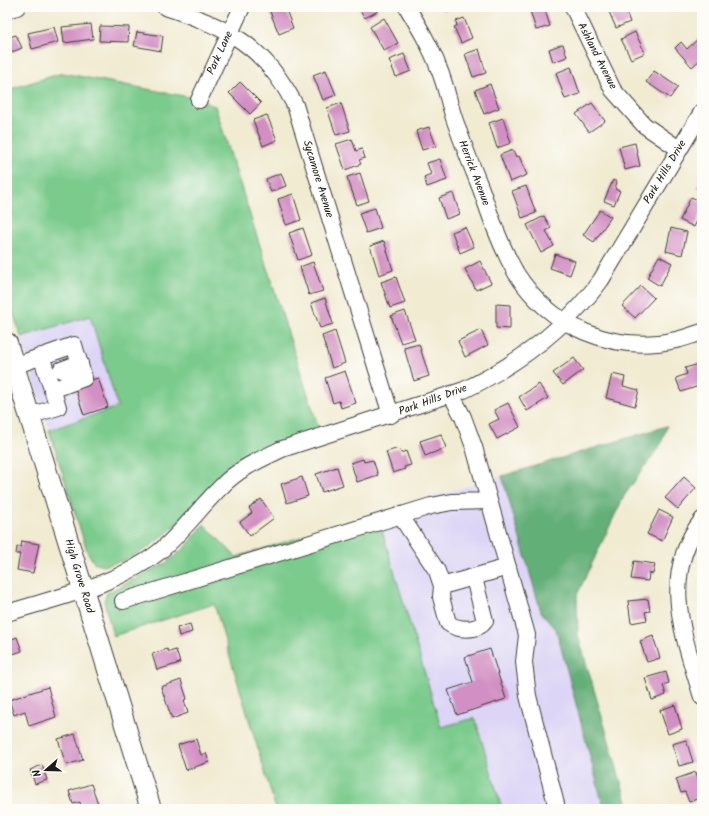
<svg xmlns="http://www.w3.org/2000/svg" width="709" height="816" font-family="Kalam,sans-serif">
<style>
.built{fill:#ddd5f6}
.green{fill:#7acb8c;stroke:#4b7454}
.forest{fill:#63af78;stroke:#40664a}
.building{fill:#d28fc3}
.lines{fill:none;stroke-linecap:round;stroke-linejoin:round}
.minor-casing{stroke:#3c3b37;stroke-width:18}
.major-casing{stroke:#3c3b37;stroke-width:22}
.minor{stroke:#fff;stroke-width:16}
.major{stroke:#fff;stroke-width:20}
.labels{text-anchor:middle;dominant-baseline:central;stroke-width:3;stroke-linejoin:round;paint-order:stroke}
.street-label{font-size:11px;fill:#1c1c1c;stroke:#fdfcf7}
</style>
<rect width="100%" height="100%" fill="#fdfcf7"/>
<filter id="ink" filterUnits="userSpaceOnUse"><feTurbulence type="fractalNoise" baseFrequency=".025" numOctaves="2"/><feDisplacementMap in="SourceGraphic" scale="8" xChannelSelector="R" yChannelSelector="G"/><feConvolveMatrix kernelMatrix="1 2 1 2 8 2 1 2 1" color-interpolation-filters="sRGB"/></filter>
<filter id="wash" filterUnits="userSpaceOnUse"><feTurbulence type="fractalNoise" baseFrequency=".012" numOctaves="4" result="noise"/><feDisplacementMap in="SourceGraphic" scale="16" xChannelSelector="R" yChannelSelector="G"/><feGaussianBlur stdDeviation="0.9" result="paint"/><feColorMatrix in="noise" values="0 0 0 0 0 0 0 0 0 0 0 0 0 0 0 0 0 1.4 0 .05"/><feComposite in="paint" operator="in"/></filter>
<g filter="url(#wash)">
<rect width="100%" height="100%" fill="#f1ebd2"/>
<!-- built -->
<path class="built" d="M90 316 118 407 49 430 21 337Z
M502 476 541 612 556 629 604 809H502L475 718 441 727 377 514Z"/>
<!-- green -->
<path class="green" d="M62 73 189 97 215 106 319 429 249 453 225 471 174 527 149 547 128 559 103 566 94 563 87 551 49 430 118 407 90 316 21 337 7 293V90Z
M377 514 441 727 475 718 502 809H276L214 604 113 636 104 601 107 593 166 563 187 546 204 524 236 557Z"/>
<!-- forest -->
<path class="forest" d="M667 426 661 444 624 496 577 595 578 635 629 809H604L556 629 541 612 502 476Z"/>
<g id="blocks">
<!-- building -->
<path class="building" d="M268 7H285L293 28 279 34Z
M358 7H375L378 11 365 18Z
M443 7H454L444 11Z
M529 7H544L550 26 536 30Z
M607 7H624L630 22 616 28Z
M384 18 398 43 384 51 370 27Z
M464 18 472 38 461 43 454 27 457 26 456 21Z
M91 24 93 39 64 43 62 27Z
M100 26 129 27 128 42 99 41Z
M54 27 58 42 32 49 28 33Z
M137 32 163 36 161 51 134 46Z
M635 32 645 53 631 59 621 39Z
M16 35 22 48 7 54V38Z
M700 37 702 39V58L692 67 675 48 681 42 687 49Z
M563 44 567 57 553 62 549 49Z
M479 49 486 73 473 77 465 54Z
M404 54 411 71 396 77 389 60Z
M571 67 580 94 565 99 556 73Z
M326 70 336 95 323 100 313 75Z
M654 71 678 87 670 98 646 82Z
M240 82 261 103 250 114 229 93Z
M490 84 499 108 484 114 475 90Z
M341 103 350 131 336 135 327 108Z
M592 103 605 121 589 132 576 114Z
M267 115 277 140 263 146 253 120Z
M503 118 511 143 497 148 489 123Z
M429 127 436 146 422 150 416 131Z
M352 139 356 151 362 149 365 158 359 160 361 164 345 170 336 144Z
M635 143 640 166 625 170 619 147Z
M513 150 516 157 519 156 527 175 510 182 500 155Z
M440 159 447 180 427 187 424 177 431 174 427 163Z
M281 173 286 186 271 192 266 179Z
M360 173 369 201 357 205 347 177Z
M702 179V190L697 187Z
M613 180 617 182 615 189 620 191 614 205 604 201Z
M526 186 536 213 522 218 512 191Z
M453 193 460 214 446 219 439 198Z
M293 194 301 220 286 225 278 199Z
M691 197 702 202V211L694 227 680 220Z
M375 208 381 228 366 233 359 213Z
M600 210 611 217 594 242 583 235Z
M544 216 551 228 546 231 554 246 541 253 527 225Z
M465 227 474 247 460 253 452 232Z
M303 228 312 255 298 260 289 233Z
M671 228 687 232 682 255 666 251Z
M384 241 393 270 379 275 370 246Z
M555 254 575 261 570 275 550 268Z
M659 256 672 263 660 286 647 278Z
M480 261 491 283 476 290 465 269Z
M313 262 323 291 309 295 300 267Z
M396 277 405 303 390 308 381 282Z
M641 286 654 298 635 318 622 306Z
M325 298 333 324 320 328 311 303Z
M496 304 510 305V329L496 328Z
M405 311 415 339 401 343 391 316Z
M481 330 488 345 465 357 458 341Z
M335 331 345 363 332 368 322 336Z
M419 344 429 376 414 381 404 348Z
M574 358 583 370 563 385 553 373Z
M699 364 702 371V385L681 392 676 378 687 374 685 368Z
M345 371 356 403 341 408 339 401 333 403 325 378Z
M612 374 625 377 623 386 639 390 635 406 606 398Z
M98 378 108 407 84 415 74 385Z
M539 384 548 398 527 411 519 397Z
M508 403 520 427 497 439 489 424 499 419 494 410Z
M441 434 446 448 425 456 420 441Z
M399 448 401 453 406 451 411 465 404 467 405 469 393 473 386 452Z
M363 459 364 462 373 460 378 475 357 482 351 463Z
M337 467 343 485 322 492 316 474Z
M302 477 308 496 287 503 281 484Z
M684 477 696 488 678 509 665 498Z
M261 499 274 518 250 536 240 522 252 513 249 508Z
M659 510 673 517 662 541 647 534Z
M22 541 39 544 33 573 17 570 20 554H16L17 547H21Z
M634 561 655 564 653 574 649 573 648 581 631 579Z
M648 599 650 611 645 612 647 620 631 623 628 601Z
M190 624 192 632 179 636 177 628Z
M653 636 660 658 647 662 640 641Z
M17 637 22 651 7 656V641Z
M167 649 169 652 176 650 180 663 157 670 152 654Z
M490 649 506 699 457 715 448 690 473 682 465 657Z
M666 672 669 683 663 685 666 695 652 700 645 678Z
M181 680 187 699 184 700 188 713 172 719 161 687Z
M48 687 56 717 29 726 25 711 14 715 9 700Z
M675 705 682 729 668 734 660 710Z
M75 734 83 760 66 765 58 739Z
M196 739 201 755 206 753 209 762 186 770 178 745Z
M686 740 693 762 679 766 672 744Z
M42 765 47 780 35 784 30 770Z
M696 772 702 791V797L689 802 685 792 681 793 676 779Z
M91 784 100 809H82L80 802 73 804 69 791Z"/>
</g>
</g>
<g filter="url(#ink)">
<use href="#blocks" fill-opacity="0" stroke="#3c3b37" stroke-width="1"/>
<g class="lines">
<!-- minor casing -->
<g class="minor-casing">
<path id="minor" d="M165 7C227 27 264 45 295 105L391 415
M407 7C419 27 431 47 439 69 446 86 449 104 455 121 463 144 472 167 481 189 491 218 501 247 516 273 550 327 613 354 676 340 685 338 693 335 702 332
M573 7 613 90 644 125 679 149
M7 10 17 7
M199 100 242 7
M14 366 74 345 84 378 52 390
M61 370 80 363
M451 394 463 417 474 447 527 635 524 662 528 696 556 804
M29 416 58 407 41 356
M400 515 437 571 442 586 508 567
M702 520C659 576 684 637 702 697
M442 586 441 597 448 623C457 630 477 632 485 621L474 578
M123 601 431 506 452 502 489 501
M7 613C58 597 117 585 159 552 183 532 200 507 222 486 238 469 261 459 282 449L464 390C518 364 565 329 601 280L702 112"/>
</g>
<!-- major casing -->
<g class="major-casing">
<path id="major" d="M7 343 151 809"/>
</g>
<!-- minor -->
<use href="#minor" class="minor"/>
<!-- major -->
<use href="#major" class="major"/>
</g>
</g>
<g class="labels">
<!-- street labels -->
<g class="street-label">
<text transform="translate(220 53) rotate(-65)">Park Lane</text>
<text transform="translate(597 56) rotate(63)">Ashland Avenue</text>
<text transform="translate(665 172) rotate(-59)">Park Hills Drive</text>
<text transform="translate(474 173) rotate(69)">Herrick Avenue</text>
<text transform="translate(318 179) rotate(73)">Sycamore Avenue</text>
<text transform="translate(433 400) rotate(-20)">Park Hills Drive</text>
<text transform="translate(79 576) rotate(73)">High Grove Road</text>
</g>
</g>
<!-- margin -->
<rect width="709" height="816" fill="none" stroke="#fdfcf7" stroke-width="24"/>
<!-- north arrow -->
<g transform="translate(46 770) rotate(250)" stroke="#fdfcf7" stroke-width="3" paint-order="stroke">
<path d="M0-3L7 15L0 10L-7 15Z" fill="#1c1c1c"/>
<text y="-6" font-size="11" font-weight="bold" text-anchor="middle" fill="#1c1c1c">N</text>
</g>
</svg>
